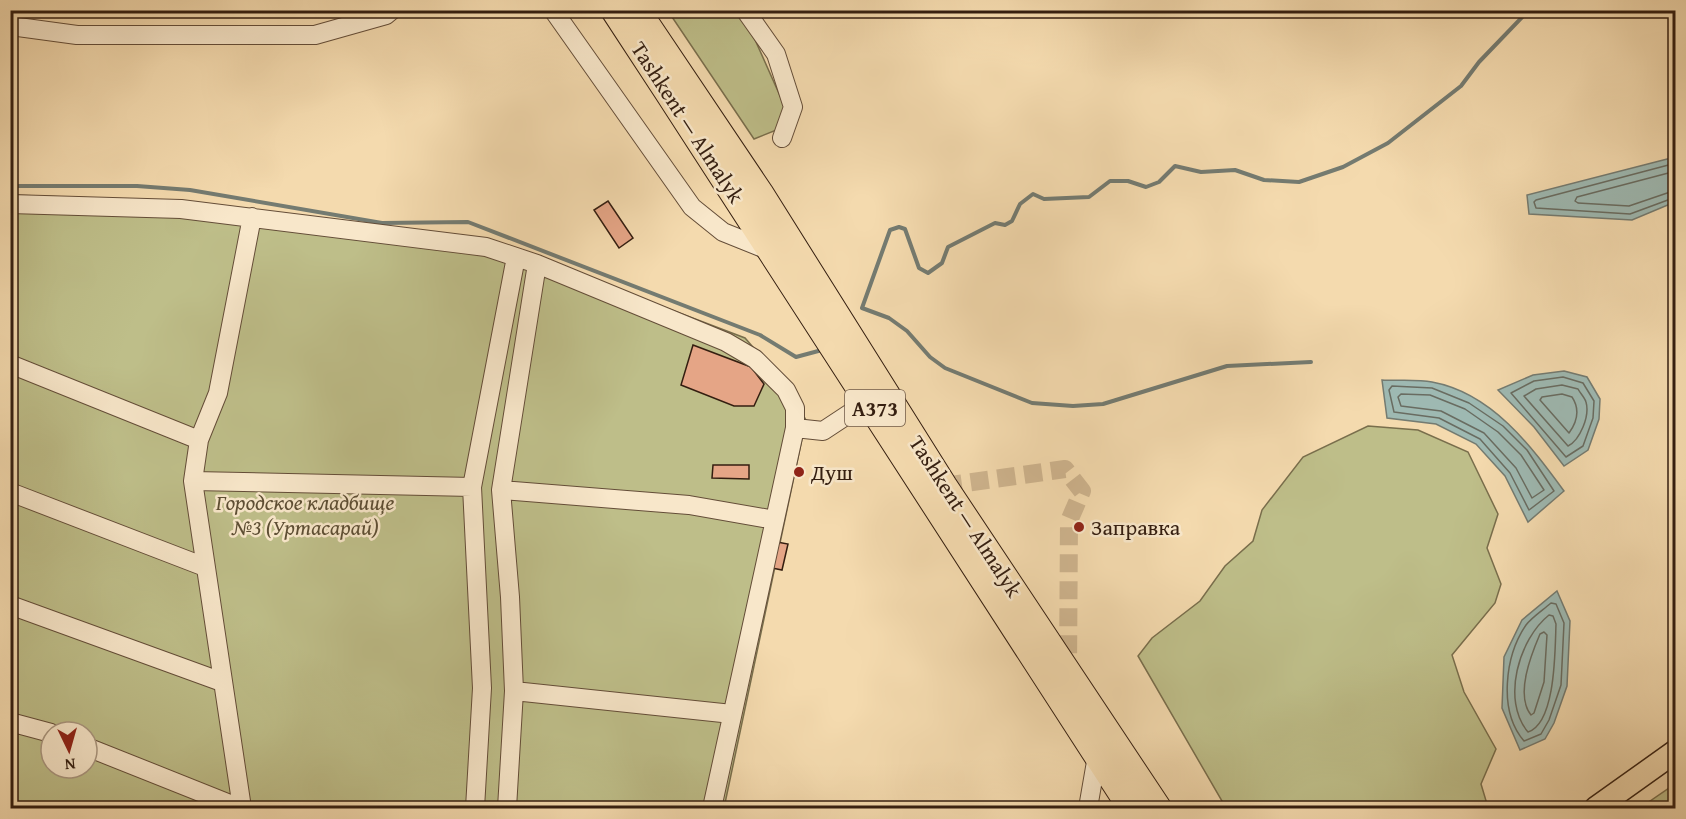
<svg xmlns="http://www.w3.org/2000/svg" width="1686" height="819" font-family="'Gentium Book Plus',serif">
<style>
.green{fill:#bebe89;stroke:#796e4c;stroke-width:1.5;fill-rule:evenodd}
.water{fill:#9eb9b2;stroke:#747b71;stroke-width:1.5}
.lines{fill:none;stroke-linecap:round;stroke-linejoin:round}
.shore{stroke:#696c61;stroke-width:1.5}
.stream{stroke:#747b71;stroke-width:4}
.building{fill:#e5a586;stroke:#341e10;stroke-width:1.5}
.minor-tunnel{stroke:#ceb48e;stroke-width:18;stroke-dasharray:18 9;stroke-linecap:butt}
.minor-casing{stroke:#644d38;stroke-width:20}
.major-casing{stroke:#341e10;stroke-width:25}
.highway-casing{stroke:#341e10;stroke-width:28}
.minor{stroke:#f8e7ca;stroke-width:18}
.major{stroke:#f4daae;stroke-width:22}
.highway{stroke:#f4daae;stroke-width:26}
.poi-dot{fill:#8f2418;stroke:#f8e7ca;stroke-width:2}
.labels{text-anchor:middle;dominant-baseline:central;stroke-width:5;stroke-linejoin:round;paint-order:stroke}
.shield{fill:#f8e7ca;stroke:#6f5a48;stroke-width:1.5}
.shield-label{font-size:21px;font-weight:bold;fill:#341e10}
.street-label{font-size:22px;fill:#341e10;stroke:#f8e7ca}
.poi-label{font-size:22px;fill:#341e10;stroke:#f8e7ca;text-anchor:start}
.park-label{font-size:22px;font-style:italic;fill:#5d4e34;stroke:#f8e7ca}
</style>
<rect width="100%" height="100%" fill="#f4daae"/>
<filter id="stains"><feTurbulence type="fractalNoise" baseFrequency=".00333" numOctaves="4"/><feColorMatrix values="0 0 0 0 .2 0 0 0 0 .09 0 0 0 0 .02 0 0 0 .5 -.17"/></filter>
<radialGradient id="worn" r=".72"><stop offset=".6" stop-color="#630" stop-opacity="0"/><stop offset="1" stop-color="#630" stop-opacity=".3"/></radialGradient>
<!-- green -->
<path class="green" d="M668 11H735L752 33 785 107 779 129 754 139Z
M11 195 174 201 498 244 745 338 786 385 806 420 724 808H11ZM51 732H87V768H51Z
M1368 426 1418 430 1468 452 1498 514 1487 548 1501 584 1495 603 1452 655 1464 692 1496 749 1481 784 1487 804 1483 808H1226L1138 656 1152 638 1200 601 1225 566 1253 541 1262 510 1303 457Z
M1675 784V808H1640Z"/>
<!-- water -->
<path class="water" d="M1675 157V202L1632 220 1529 214 1527 195Z
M1564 371 1587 377 1600 399 1599 419 1588 450 1564 466 1534 427 1498 390 1533 375Z
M1382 380C1398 381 1417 379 1432 382 1492 393 1531 446 1564 491L1528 522 1505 476 1476 444 1436 424 1387 418Z
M1557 591 1570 621 1567 686 1554 723 1545 739 1520 750 1502 708 1504 657 1522 620Z"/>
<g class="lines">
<!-- shore -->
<path class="shore" d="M1676 163 1536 200 1534 202 1536 208 1630 214 1676 197
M1676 171 1577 197 1575 201 1578 203 1629 206 1676 190
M1563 377 1583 383 1594 401 1593 418 1583 446 1566 457 1511 393 1534 381Z
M1562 385 1578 389C1580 393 1585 398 1586 402 1590 416 1580 440 1568 446L1524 396 1536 389Z
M1392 386 1432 388 1469 403 1503 426 1527 450 1554 491 1529 510 1510 473 1480 439 1439 418 1394 412 1389 390Z
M1401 394 1430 395 1465 409 1498 432 1521 455 1544 490 1532 498 1516 468 1484 433 1441 411 1401 406 1398 397Z
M1562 394 1572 397C1580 409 1577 422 1569 433L1540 400 1542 397Z
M1551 603 1556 604 1564 623 1561 685 1549 720 1541 734 1524 741C1498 711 1505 656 1526 625 1532 617 1543 610 1551 603Z
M1549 615 1553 616 1556 624C1555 649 1556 723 1528 732 1501 700 1519 639 1549 615Z
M1544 632 1547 635 1544 682 1534 713 1531 715C1515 695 1531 655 1540 634Z"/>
<!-- stream -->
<path class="stream" d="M10 186H137L190 190 382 223 468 222 760 335 796 357 822 350
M1311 362 1227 366 1103 404 1073 406 1032 403 945 368 930 357 907 331 889 318 862 308 890 230 899 227 905 229 919 268 928 273 942 263 948 247 995 223 1005 225 1012 221 1020 204 1033 194 1044 199 1089 197 1110 181H1128L1146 187 1159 182 1175 166 1201 172 1235 170 1264 180 1299 182 1343 167 1388 143 1461 86 1479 62 1529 10"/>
</g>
<!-- building -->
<path class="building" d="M608 201 633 238 619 248 594 210Z
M693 345 751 367 764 384 754 406H734L681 385Z
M713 465H749V479L712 478Z
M797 467 804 469 802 477 794 475Z
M777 542 788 544 782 570 772 568Z"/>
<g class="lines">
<!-- minor-tunnel -->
<path class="minor-tunnel" d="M944 486 1065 469 1082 491 1069 521 1068 669"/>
<!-- minor casing -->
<g class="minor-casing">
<path id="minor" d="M553 10 692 207 723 232 773 252
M745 10 776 54 793 107 782 138
M10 23 18 27 77 35H315L386 15 392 10
M10 204 181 209 486 247 537 264 726 342 755 359 786 390 795 408V428L712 808
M10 364 199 440
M795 428 823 431 870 400
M193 481 472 487
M501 490 689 505 775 520
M10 492 205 567
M10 605 222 682
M514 691 732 714
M10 722 51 733
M87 747 240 808
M242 808 193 481 199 440 218 393 252 217
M475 808 482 688 472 487 516 257
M507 808 514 691 510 597 501 490 537 264
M1088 808 1097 756"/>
</g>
<!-- major casing -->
<g class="major-casing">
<path id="major" d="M1596 808 1676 751"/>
</g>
<!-- highway casing -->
<g class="highway-casing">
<path id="highway" d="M614 10C788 275 959 542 1131 808
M637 10 760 193 944 486 1158 808"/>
</g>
<!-- minor -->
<use href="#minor" class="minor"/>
<!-- major -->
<use href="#major" class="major"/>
<!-- highway -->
<use href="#highway" class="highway"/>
</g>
<!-- markers -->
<g class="poi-dot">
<circle cx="799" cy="472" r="6"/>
<circle cx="1079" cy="527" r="6"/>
</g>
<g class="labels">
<!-- shield labels -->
<rect class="shield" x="845" y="390" width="60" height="36" rx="4.5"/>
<g class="shield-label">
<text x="875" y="408">A373</text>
</g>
<!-- street labels -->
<g class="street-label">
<text transform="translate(688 122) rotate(57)">Tashkent — Almalyk</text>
<text transform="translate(966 516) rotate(57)">Tashkent — Almalyk</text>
</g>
<!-- poi labels -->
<g class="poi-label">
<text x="811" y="472">Душ</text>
<text x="1091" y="527">Заправка</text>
</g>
<!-- park labels -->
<g class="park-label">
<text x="305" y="502">Городское кладбище<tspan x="305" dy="25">№3 (Уртасарай)</tspan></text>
</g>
</g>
<!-- margin -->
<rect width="1686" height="819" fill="none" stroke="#f4daae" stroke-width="36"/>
<rect x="12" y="12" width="1662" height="795" fill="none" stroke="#341e10" stroke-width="3"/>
<rect x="18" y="18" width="1650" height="783" fill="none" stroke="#341e10" stroke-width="1.5"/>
<!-- north arrow -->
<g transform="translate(69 750) rotate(175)"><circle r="28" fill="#f8e7ca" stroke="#aa9780" stroke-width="1.5"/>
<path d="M0-4.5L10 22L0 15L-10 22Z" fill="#8f2418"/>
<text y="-9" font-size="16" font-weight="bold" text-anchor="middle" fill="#341e10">N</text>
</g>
<rect width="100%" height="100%" filter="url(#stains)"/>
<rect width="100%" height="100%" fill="url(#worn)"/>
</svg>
